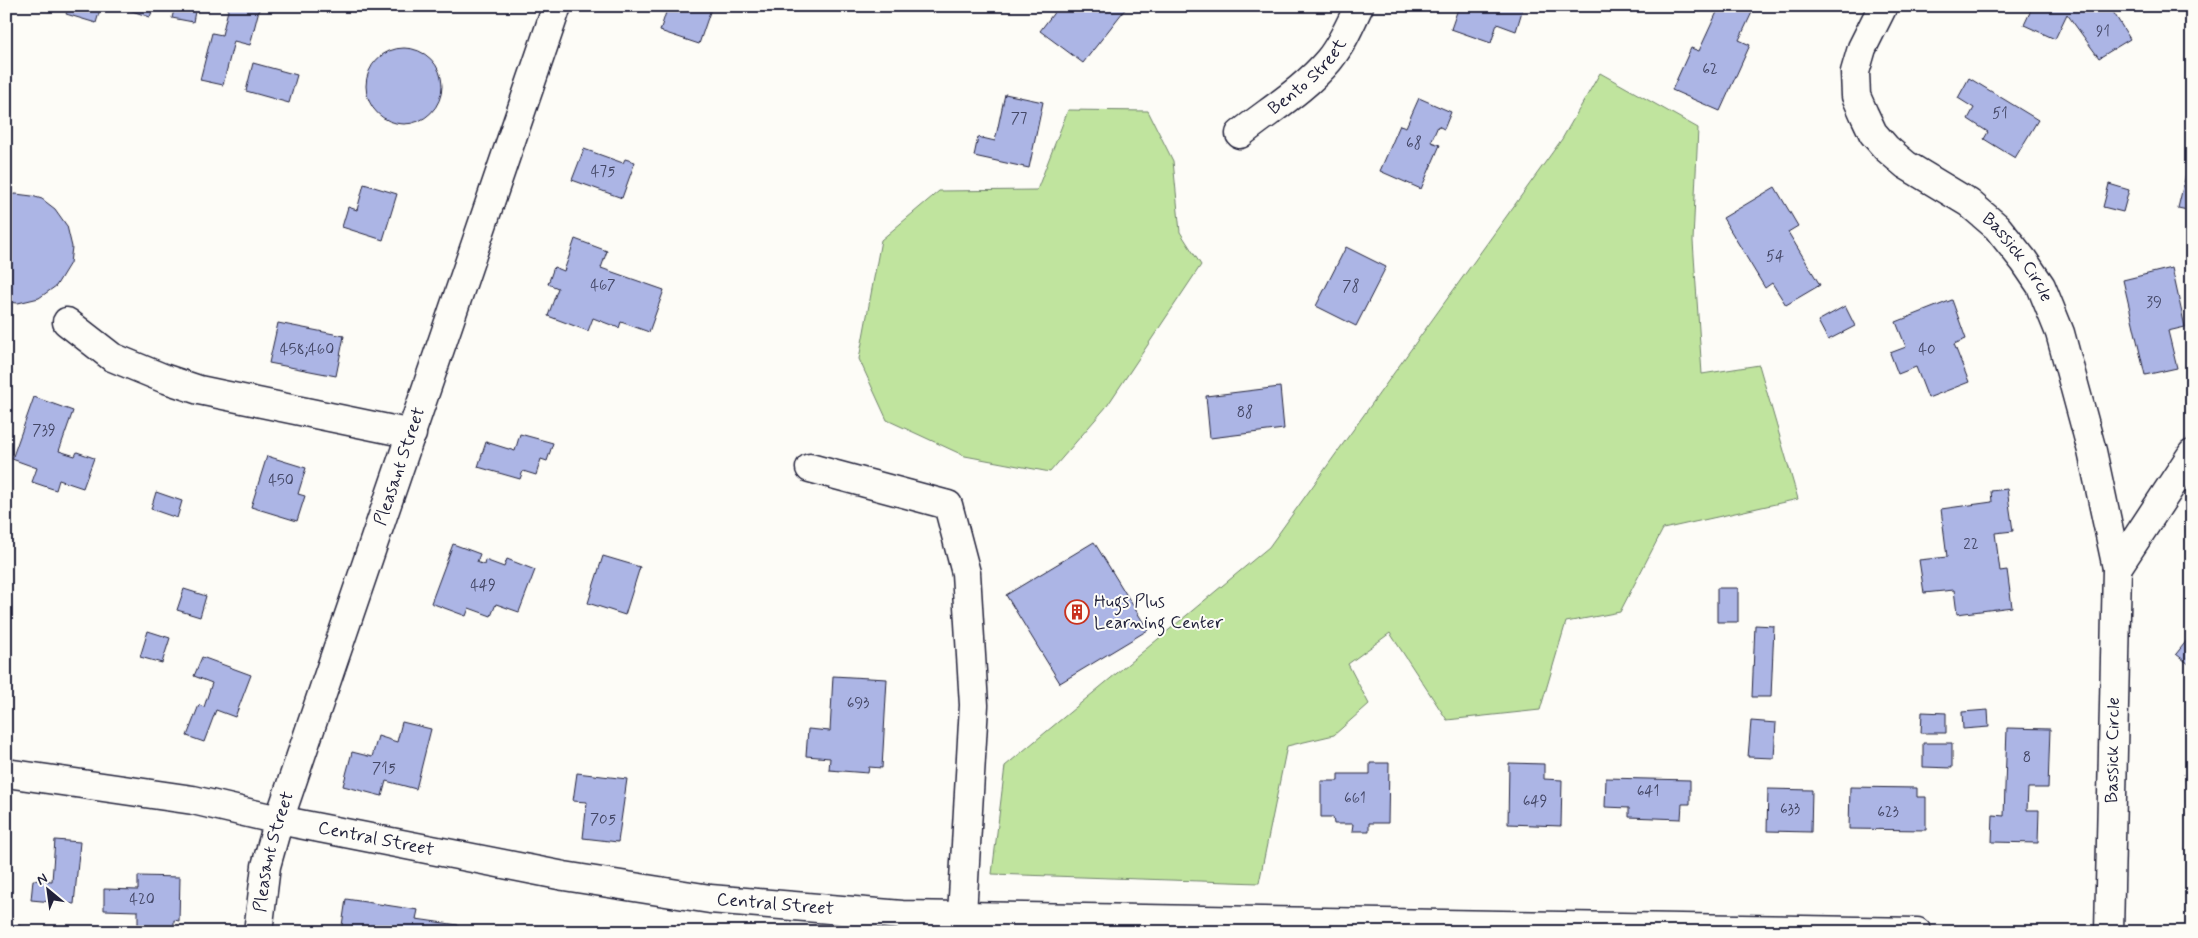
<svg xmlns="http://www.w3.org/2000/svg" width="2198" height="938" font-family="Mynerve,sans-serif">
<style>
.green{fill:#c0e49e;stroke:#71836c}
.building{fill:#acb5e5;stroke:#22223b}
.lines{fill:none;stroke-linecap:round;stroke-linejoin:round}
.minor-casing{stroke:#22223b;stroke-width:31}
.major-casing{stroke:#22223b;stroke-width:31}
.minor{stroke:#fdfcf7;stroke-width:28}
.major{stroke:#fdfcf7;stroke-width:28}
.labels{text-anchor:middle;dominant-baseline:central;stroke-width:4;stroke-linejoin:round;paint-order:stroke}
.number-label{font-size:15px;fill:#444766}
.street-label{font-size:18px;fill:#22223b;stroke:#fdfcf7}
.poi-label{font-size:18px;fill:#22223b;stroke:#fdfcf7;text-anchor:start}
</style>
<rect width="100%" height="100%" fill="#fdfcf7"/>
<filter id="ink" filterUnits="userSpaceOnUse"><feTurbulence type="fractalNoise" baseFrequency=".02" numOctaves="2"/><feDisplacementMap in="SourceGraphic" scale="10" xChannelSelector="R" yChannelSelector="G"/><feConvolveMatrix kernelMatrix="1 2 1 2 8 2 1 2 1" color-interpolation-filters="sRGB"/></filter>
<g filter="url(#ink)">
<!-- green -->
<path class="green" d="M1600 73 1698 128 1693 241 1702 374 1759 365 1798 499 1663 529 1620 612 1566 622 1540 710 1447 720 1390 633 1348 664 1369 704 1334 735 1287 746 1259 883 992 874 1005 766 1269 547 1562 139Z
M1068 110 1148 111 1173 161 1180 232 1201 265 1107 406 1050 472 965 456 887 420 859 359 881 240 939 191 1037 190Z"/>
<!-- building -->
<path class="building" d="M69 6H101L96 23 66 14Z
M117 6H154L150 17Z
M175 6H196L193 22 172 18Z
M229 6H260L250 45 234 41 223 85 200 80 212 33 222 35Z
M668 6H712L699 44 660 31Z
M1059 6H1066L1071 10 1074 6 1126 8 1083 63 1040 31Z
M1459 6H1518L1523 8 1516 31 1497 24 1491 43 1451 29Z
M1710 6H1755L1739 40 1750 45 1720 111 1672 90 1691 48 1699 51 1717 12 1709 9Z
M2033 6H2117L2112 10 2130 39 2099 58 2067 14 2055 39 2024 25Z
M366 86a38 38 0 1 1 76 0a38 38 0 1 1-76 0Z
M253 63 297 75 289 103 246 91Z
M1969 78 2038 120 2015 158 1984 139 1988 132 1968 119 1974 108 1958 98Z
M1005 94 1043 102 1029 168 974 156 978 137 995 141Z
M1419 98 1451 112 1444 129 1438 126 1431 142 1440 145 1421 189 1380 171 1400 125 1406 127Z
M584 149 623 163 625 159 635 162 622 198 572 180Z
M2192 149V211L2178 208Z
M364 184 397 194 383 240 342 227 348 207 357 210Z
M2109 184 2129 190 2123 212 2103 207Z
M1775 187 1798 226 1788 232 1820 285 1786 305 1772 283 1765 288 1723 218Z
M16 194 32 196 42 199 55 209 67 226 72 247 70 263 56 286 39 298 18 303 6 302V195Z
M575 239 607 251 601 268 664 290 649 332 621 322 619 328 593 318 588 331 548 316 558 288 548 284 554 267 564 271Z
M1346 247 1386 267 1356 326 1316 306Z
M2172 268 2185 327 2168 331 2177 368 2145 375 2123 280Z
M1952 300 1966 339 1954 344 1969 382 1928 398 1916 367 1898 374 1890 353 1906 347 1896 322Z
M1845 306 1855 326 1828 340 1818 321Z
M278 323 344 336 336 376 269 363Z
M1280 387 1284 429 1210 438 1206 396Z
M34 397 73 411 59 451 75 456 77 452 94 458 83 488 59 480 56 490 32 482 37 468 12 459Z
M520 434 553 443 547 461 541 459 536 475 523 471 520 479 478 467 486 442 515 451Z
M267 456 306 468 298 494 305 496 297 521 251 507Z
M2007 489 2013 531 1995 533 2000 571 2007 570 2012 607 1957 614 1954 590 1924 593 1919 560 1947 557 1941 509 1992 502 1991 491Z
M156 492 182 501 177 518 151 509Z
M1094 542 1148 630 1060 683 1006 595Z
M453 544 480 554 477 562 484 565 485 560 504 567 507 559 535 570 519 612 496 604 491 616 469 608 466 616 431 603Z
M603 556 640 567 625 615 588 603Z
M1717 588H1738V622H1717Z
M184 589 206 596 200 617 177 610Z
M1755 625 1774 626 1771 697H1752Z
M148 631 170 638 162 663 140 657Z
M2192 634V662L2190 665 2176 654Z
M202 657 251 675 235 717 216 710 204 742 187 736 199 705 204 707 212 683 194 676Z
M833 676 887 679 882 768 869 767 868 773 829 770 830 758 806 756 808 729 830 731Z
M1988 710 1989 727 1963 729 1962 712Z
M1922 712 1946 713V733H1921Z
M1751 721 1776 723 1774 758 1748 757Z
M402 722 431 729 416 789 386 781 382 796 343 786 352 752 372 757 378 736 397 742Z
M2007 728 2050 729 2048 788H2028L2027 810H2039L2038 843 1992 842 1993 815 2004 816Z
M1923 743H1952V768L1923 767Z
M1370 763H1389L1388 823H1369V831H1352L1353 824H1334L1333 817H1321V781H1338V774H1370Z
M1509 763 1544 764V779L1562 780 1561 826 1508 824Z
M2192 771V795L2184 774Z
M577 773 627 779 618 842 583 838 587 802 573 801Z
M1606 778 1690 780V804H1682L1681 819 1629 817V808L1605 807Z
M1850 787 1917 788V797H1926V830L1849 829Z
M1768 789 1812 790 1811 832 1767 831Z
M55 840 80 842 74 904 31 900 33 880 52 881Z
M138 876 180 877 179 921 174 920V932H138V911L104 910V889L138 890Z
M346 899 418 910 416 919 458 925 457 932H341Z
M6 923 25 927 24 932H6Z"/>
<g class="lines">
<!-- minor casing -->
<g class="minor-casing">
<g id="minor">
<path id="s1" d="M1883 6 1862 48 1855 72 1856 96 1864 114 1873 133 1886 148 1906 165 1969 203 1997 227 2024 261 2041 286 2060 333 2092 451 2117 568 2109 932"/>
<path id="s2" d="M1240 134C1270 110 1305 89 1329 60 1342 44 1350 25 1359 6"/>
<path d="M67 322 112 357 163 378 199 390 412 434"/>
<path d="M810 468 948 505 966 573 974 705 962 915"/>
<path d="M2117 568 2192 454"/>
</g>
</g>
<!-- major casing -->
<g class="major-casing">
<g id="major">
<path id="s3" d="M6 773 193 800 279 820 564 876 710 899 902 915 1917 932"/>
<path id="s4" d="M258 932 266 866 279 820 557 6"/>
</g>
</g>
<!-- minor -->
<use href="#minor" class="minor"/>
<!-- major -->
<use href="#major" class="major"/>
</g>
</g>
<!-- icons -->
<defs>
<g id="building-ring" transform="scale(1.25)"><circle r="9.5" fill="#fdfcf7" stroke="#c8321e" stroke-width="1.5"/><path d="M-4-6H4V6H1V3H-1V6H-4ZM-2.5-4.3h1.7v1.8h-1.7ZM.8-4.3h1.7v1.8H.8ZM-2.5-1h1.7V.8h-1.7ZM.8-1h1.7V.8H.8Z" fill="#c8321e"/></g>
</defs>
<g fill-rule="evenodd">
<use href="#building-ring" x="1077" y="612"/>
</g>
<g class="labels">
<!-- number labels -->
<g class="number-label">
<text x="2103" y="32">91</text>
<text x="1710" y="70">62</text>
<text x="2000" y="114">51</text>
<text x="1019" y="119">77</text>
<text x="1414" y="144">68</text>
<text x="603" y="172">475</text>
<text x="1775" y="257">54</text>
<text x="603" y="286">467</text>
<text x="1351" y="287">78</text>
<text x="2154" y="303">39</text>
<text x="307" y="350">458;460</text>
<text x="1927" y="350">40</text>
<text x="1245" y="413">88</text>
<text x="44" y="431">739</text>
<text x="281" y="481">450</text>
<text x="1971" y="545">22</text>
<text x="483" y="586">449</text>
<text x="858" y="704">693</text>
<text x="2027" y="758">8</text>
<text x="384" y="769">715</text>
<text x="1648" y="792">641</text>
<text x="1355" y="799">661</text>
<text x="1535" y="802">649</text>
<text x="1790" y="810">633</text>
<text x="1888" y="813">623</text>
<text x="603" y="820">705</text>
<text x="142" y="900">420</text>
</g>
<!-- street labels -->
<g class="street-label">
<text stroke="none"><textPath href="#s2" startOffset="89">Bento Street</textPath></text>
<text stroke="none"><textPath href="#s1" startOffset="330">Bassick Circle</textPath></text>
<text stroke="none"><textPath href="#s4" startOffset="488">Pleasant Street</textPath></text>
<text transform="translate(2113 750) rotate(-89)">Bassick Circle</text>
<text stroke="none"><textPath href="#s3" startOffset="376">Central Street</textPath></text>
<text stroke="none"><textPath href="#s4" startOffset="82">Pleasant Street</textPath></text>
<text stroke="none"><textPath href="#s3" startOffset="781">Central Street</textPath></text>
</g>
<!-- poi labels -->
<g class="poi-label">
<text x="1094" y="602">Hugs Plus<tspan x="1094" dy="21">Learning Center</tspan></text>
</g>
</g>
<!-- margin -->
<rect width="2198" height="938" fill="none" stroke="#fdfcf7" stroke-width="25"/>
<rect x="12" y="12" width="2173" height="913" fill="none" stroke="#22223b" stroke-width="2" filter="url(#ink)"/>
<!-- north arrow -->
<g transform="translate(48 890) rotate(331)" stroke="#fdfcf7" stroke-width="4" paint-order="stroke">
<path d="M0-4L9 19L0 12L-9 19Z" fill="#22223b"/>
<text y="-8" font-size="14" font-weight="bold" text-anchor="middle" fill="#22223b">N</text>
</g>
</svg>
